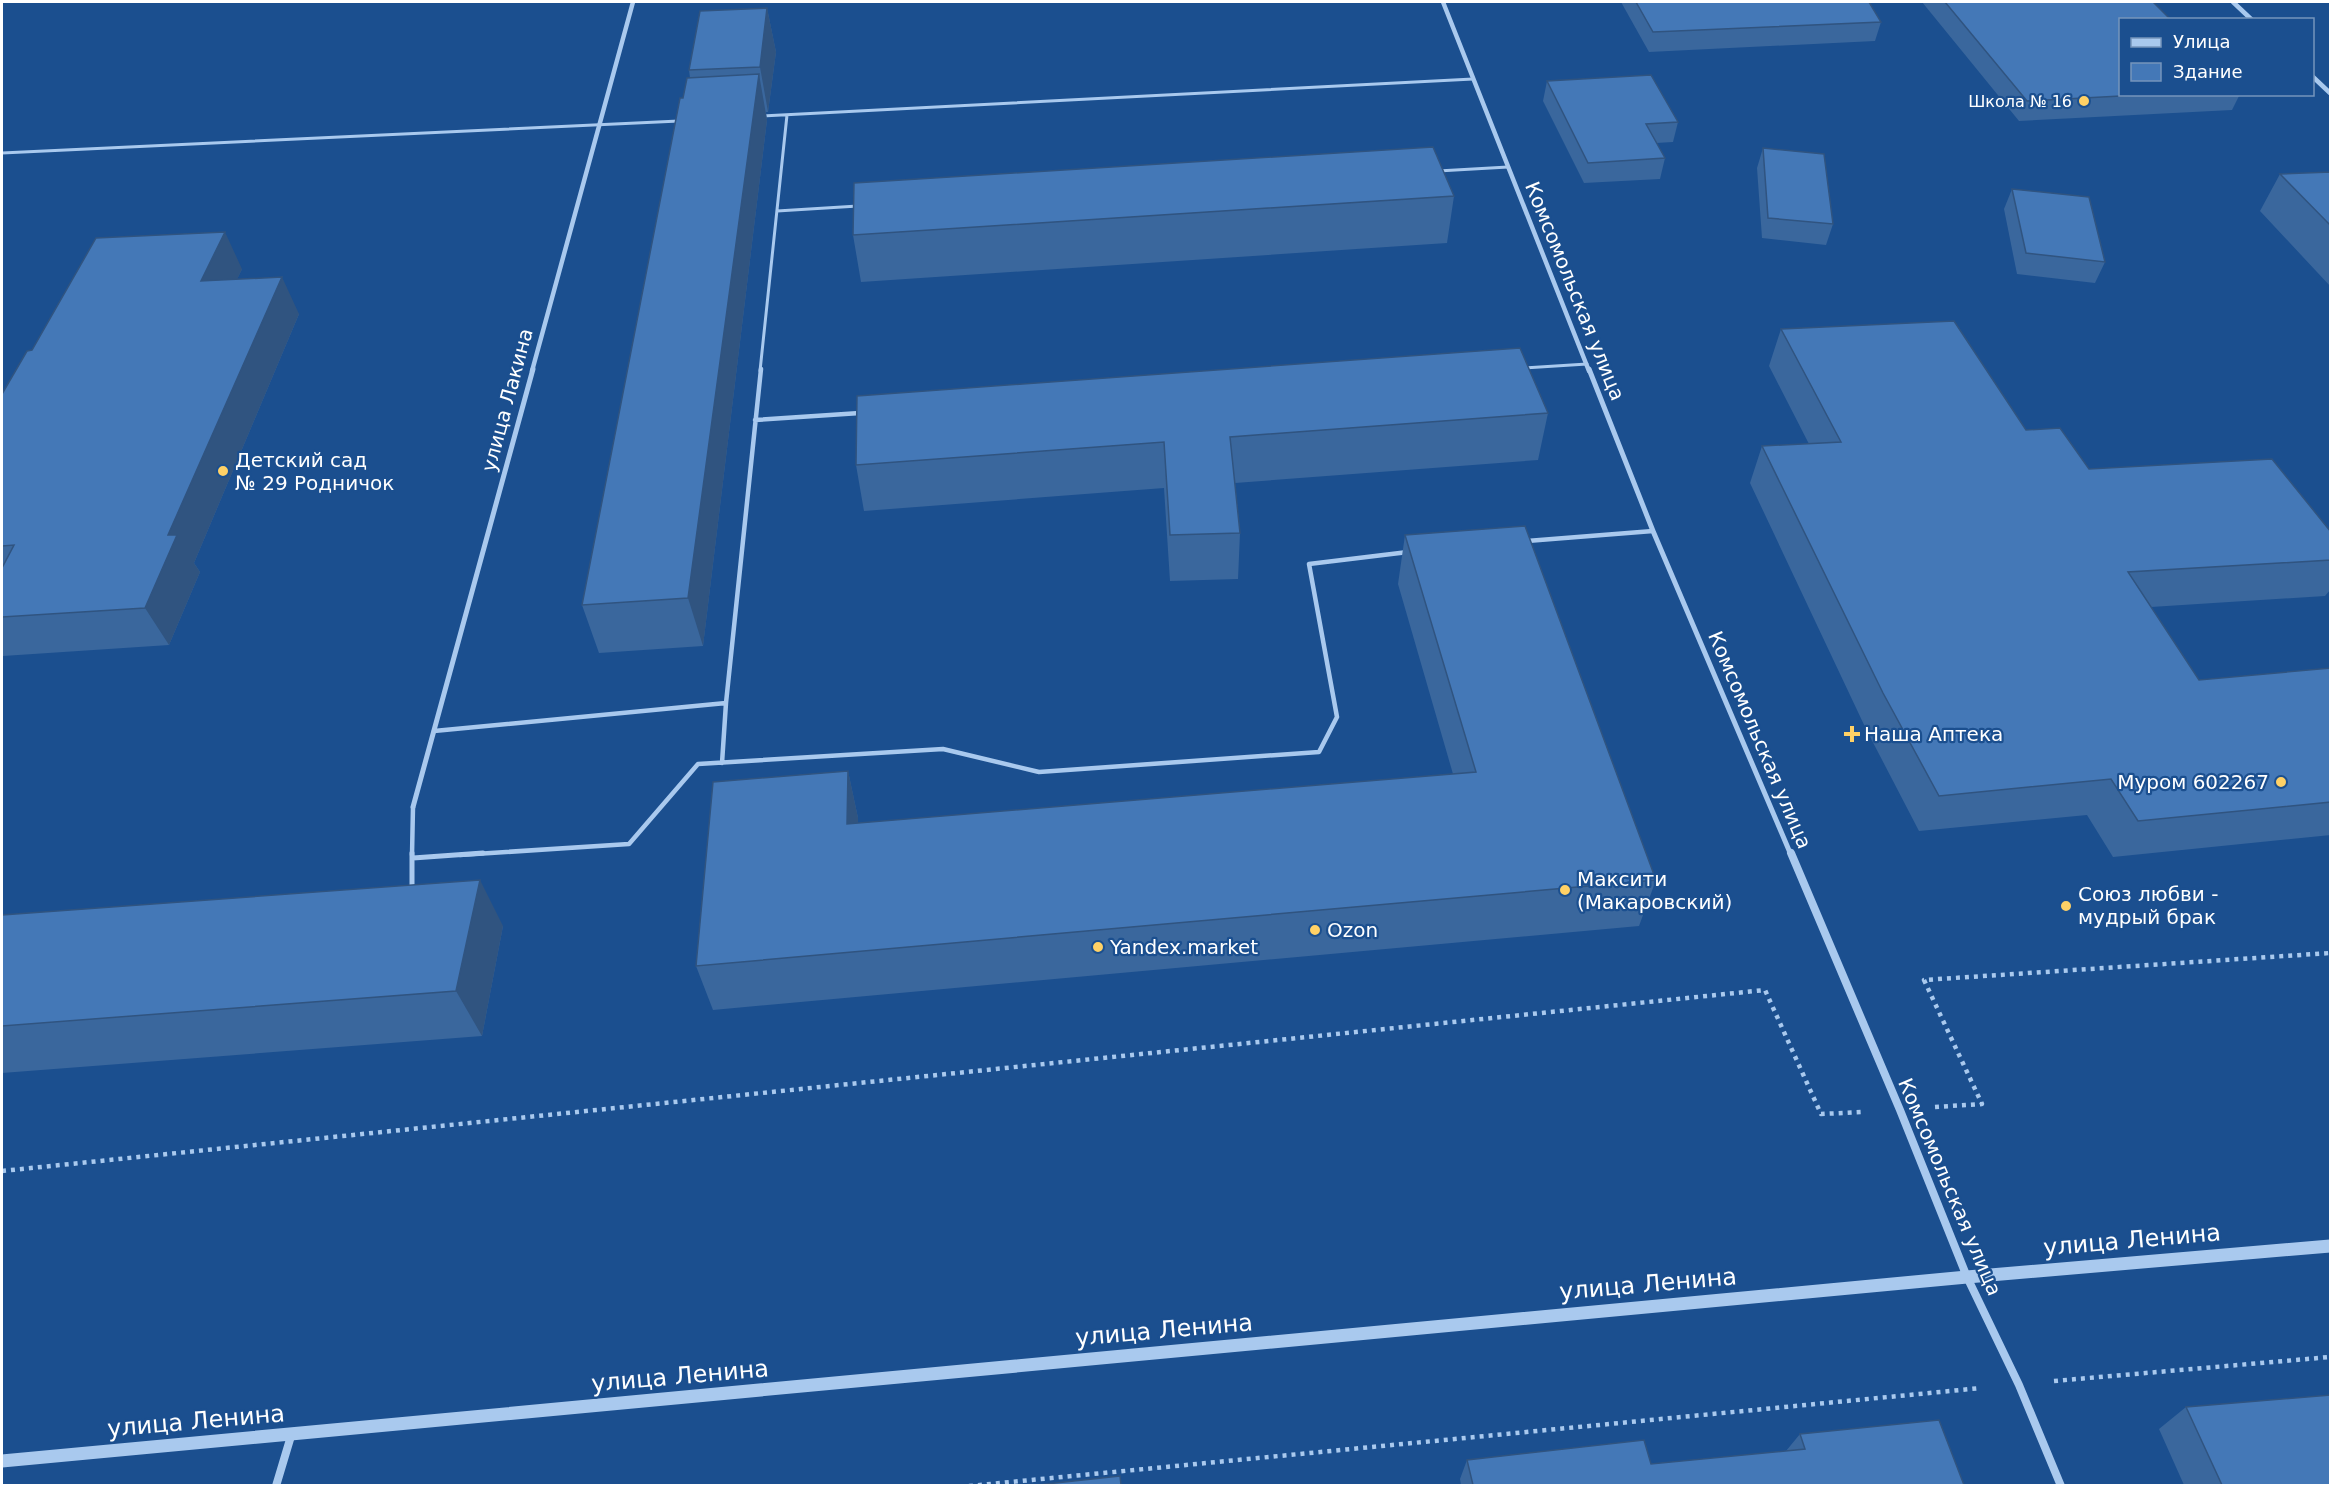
<svg xmlns="http://www.w3.org/2000/svg" width="2332" height="1487" font-family="'DejaVu Sans',sans-serif">
<style>
.lines{fill:none;stroke-linecap:round;stroke-linejoin:round}
.path{stroke:#a9c9ee;stroke-width:4.5;stroke-dasharray:4 5;stroke-linecap:butt}
.service-far2{stroke:#a9c9ee;stroke-width:3}
.service-far1{stroke:#a9c9ee;stroke-width:4.5}
.service{stroke:#a9c9ee;stroke-width:5}
.minor-far2{stroke:#a9c9ee;stroke-width:4.5}
.minor-far1{stroke:#a9c9ee;stroke-width:5}
.minor{stroke:#a9c9ee;stroke-width:8}
.tertiary{stroke:#a9c9ee;stroke-width:13}
.wall{fill:#3a679d}
.shaded-wall{fill:#305480}
.building{fill:#4478b7;stroke:#305480;stroke-width:1.5}
.poi-dot{fill:#ffd166;stroke:#1b4f8f;stroke-width:2}
.labels{text-anchor:middle;dominant-baseline:central;stroke-width:4.5;stroke-linejoin:round;paint-order:stroke}
.far-poi-label{font-size:16px;fill:#fff;stroke:#1b4f8f;text-anchor:end}
.street-label{font-size:20px;fill:#fff;stroke:#1b4f8f}
.poi-label{font-size:20px;fill:#fff;stroke:#1b4f8f;text-anchor:start}
.near-street-label{font-size:24px;fill:#fff;stroke:#1b4f8f}
</style>
<rect width="100%" height="100%" fill="#1b4f8f"/>
<g class="lines">
<!-- path -->
<path class="path" d="M1935 1107 1982 1104 1924 980 2330 953
M2 1171 1765 990 1821 1114 1862 1112
M2054 1381 2330 1357
M969 1486 1981 1388"/>
<!-- service-far2 -->
<path class="service-far2" d="M762 116 1473 79
M2 153 679 121
M1438 171 1508 167
M777 211 858 206
M1524 368 1587 364
M760 371 787 115"/>
<!-- service-far1 -->
<path class="service-far1" d="M755 420 860 413
M1527 541 1653 531
M434 731 726 703 761 369
M722 763 726 703
M412 855 413 807
M460 855 629 844 698 764 943 749 1039 772 1319 752 1337 717 1309 564 1408 552"/>
<!-- service -->
<path class="service" d="M413 858 483 853
M408 888 412 887V853"/>
<!-- minor-far2 -->
<path class="minor-far2" d="M1443 2 1589 371
M2233 2 2252 20
M2312 76 2330 93
M532 371 633 2"/>
<!-- minor-far1 -->
<path class="minor-far1" d="M1589 369 1653 531 1791 855
M413 807 533 369"/>
<!-- minor -->
<path class="minor" d="M1791 853 1900 1110 1967 1277 2019 1385 2061 1486
M276 1486 291 1436"/>
<!-- tertiary -->
<path class="tertiary" d="M2 1461 1967 1277 2330 1246"/>
</g>
<!-- wall -->
<path class="wall" d="M1621 2H1869L1881 22 1875 41 1649 52Z
M1922 2H2153L2121 94H2240L2232 110 2019 121Z
M767 8 776 52 768 112H766L767 120 703 646 599 653 582 605 683 98 690 78 689 70Z
M1547 81 1678 122 1673 142 1656 143 1665 158 1660 179 1584 183 1543 101Z
M1763 148 1833 224 1826 245 1762 238 1757 168Z
M2331 172V287L2260 211 2280 174Z
M2012 189 2105 262 2095 283 2017 274 2004 209Z
M1454 196 1447 243 861 282 853 235Z
M242 269 237 279 299 314 194 563 200 572 169 645 3 656 2 654V394Z
M1781 329 2026 430 2089 469 2331 532V589L2325 596 2151 607 2199 680 2331 668V835L2113 857 2087 815 1919 831 1866 729 1750 483 1762 446 1809 444 1769 366Z
M1548 413 1538 460 1235 483 1240 533 1238 579 1170 581 1164 488 864 511 856 465Z
M1405 535 1656 880 1639 926 713 1010 696 966 848 771 858 818V824L1453 774 1398 584Z
M2 915 503 926 482 1036 2 1073Z
M2186 1407 2331 1485H2184L2159 1429Z
M1800 1434 1964 1485H1461L1460 1479 1467 1460 1651 1464 1786 1451Z"/>
<!-- shaded-wall -->
<path class="shaded-wall" d="M767 8 776 52 768 112 760 67Z
M759 74 767 120 703 646 688 598Z
M225 232 242 269 219 318 201 281Z
M282 277 299 314 194 563 200 572 169 645 145 608 168 535Z
M848 771 858 818V871L847 824Z
M480 880 503 926 482 1036 456 991Z"/>
<!-- building -->
<path class="building" d="M1636 2H1869L1881 22 1653 32Z
M1945 2H2153L2171 20H2121V94H2158L2027 101Z
M767 8 760 67 689 70 700 11Z
M759 74 688 598 582 605 680 98H683L687 78Z
M1651 75 1678 122 1646 124 1665 158 1588 163 1547 81Z
M1433 147 1454 196 853 235 854 183Z
M1763 148 1824 154 1833 224 1768 218Z
M2331 172V226L2280 174Z
M2012 189 2089 197 2105 262 2026 253Z
M225 232 201 281 282 277 168 535H177L145 608 2 617V568L14 545 2 546V394L27 351 32 350 96 238Z
M1954 321 2026 430 2060 428 2089 469 2272 459 2331 532V560L2128 572 2199 680 2331 668V802L2138 821 2111 779 1939 796 1883 693 1762 446 1841 442 1781 329Z
M1520 348 1548 413 1230 437 1240 533 1170 535 1164 442 856 465 857 396Z
M1525 526 1656 880 696 966 713 782 848 771 847 824 1476 772 1405 535Z
M480 880 456 991 2 1026V915Z
M2331 1395V1485H2222L2186 1407Z
M1939 1420 1964 1485H1473L1467 1460 1644 1440 1651 1464 1805 1449 1800 1434Z
M1120 1476 1121 1485H1037Z"/>
<!-- markers -->
<g class="poi-dot">
<circle cx="2084" cy="101" r="6"/>
<circle cx="223" cy="471" r="6"/>
<path d="M1849 725h6v6h6v6h-6v6h-6v-6h-6v-6h6z"/>
<circle cx="2281" cy="782" r="6"/>
<circle cx="1565" cy="890" r="6"/>
<circle cx="2066" cy="906" r="6"/>
<circle cx="1315" cy="930" r="6"/>
<circle cx="1098" cy="947" r="6"/>
</g>
<g class="labels">
<!-- far-poi labels -->
<g class="far-poi-label">
<text x="2072" y="101">Школа № 16</text>
</g>
<!-- street labels -->
<g class="street-label">
<text transform="translate(1575 291) rotate(68)">Комсомольская улица</text>
<text transform="translate(507 400) rotate(-75)">улица Лакина</text>
<text transform="translate(1760 740) rotate(67)">Комсомольская улица</text>
<text transform="translate(1950 1187) rotate(67)">Комсомольская улица</text>
</g>
<!-- poi labels -->
<g class="poi-label">
<text x="235" y="460">Детский сад<tspan x="235" dy="23">№ 29 Родничок</tspan></text>
<text x="1864" y="734">Наша Аптека</text>
<text x="2269" y="782" text-anchor="end">Муром 602267</text>
<text x="1577" y="879">Максити<tspan x="1577" dy="23">(Макаровский)</tspan></text>
<text x="2078" y="894">Союз любви -<tspan x="2078" dy="23">мудрый брак</tspan></text>
<text x="1327" y="930">Ozon</text>
<text x="1110" y="947">Yandex.market</text>
</g>
<!-- near-street labels -->
<g class="near-street-label">
<text transform="translate(2132 1240) rotate(-5)">улица Ленина</text>
<text transform="translate(1648 1284) rotate(-5)">улица Ленина</text>
<text transform="translate(1164 1330) rotate(-5)">улица Ленина</text>
<text transform="translate(680 1376) rotate(-5)">улица Ленина</text>
<text transform="translate(196 1421) rotate(-5)">улица Ленина</text>
</g>
</g>
<!-- border -->
<rect width="2332" height="1487" fill="none" stroke="#ffffff" stroke-width="6"/>
<!-- legend -->
<rect x="2119" y="18" width="195" height="78" fill="#1b4f8f" stroke="#7695bc" stroke-width="1.5"/>
<rect x="2131" y="38" width="30" height="9" fill="#a9c9ee" stroke="#7695bc" stroke-width="1.5"/>
<text x="2173" y="48" font-size="18" fill="#ffffff">Улица</text>
<rect x="2131" y="63" width="30" height="18" fill="#4478b7" stroke="#7695bc" stroke-width="1.5"/>
<text x="2173" y="78" font-size="18" fill="#ffffff">Здание</text>
</svg>
